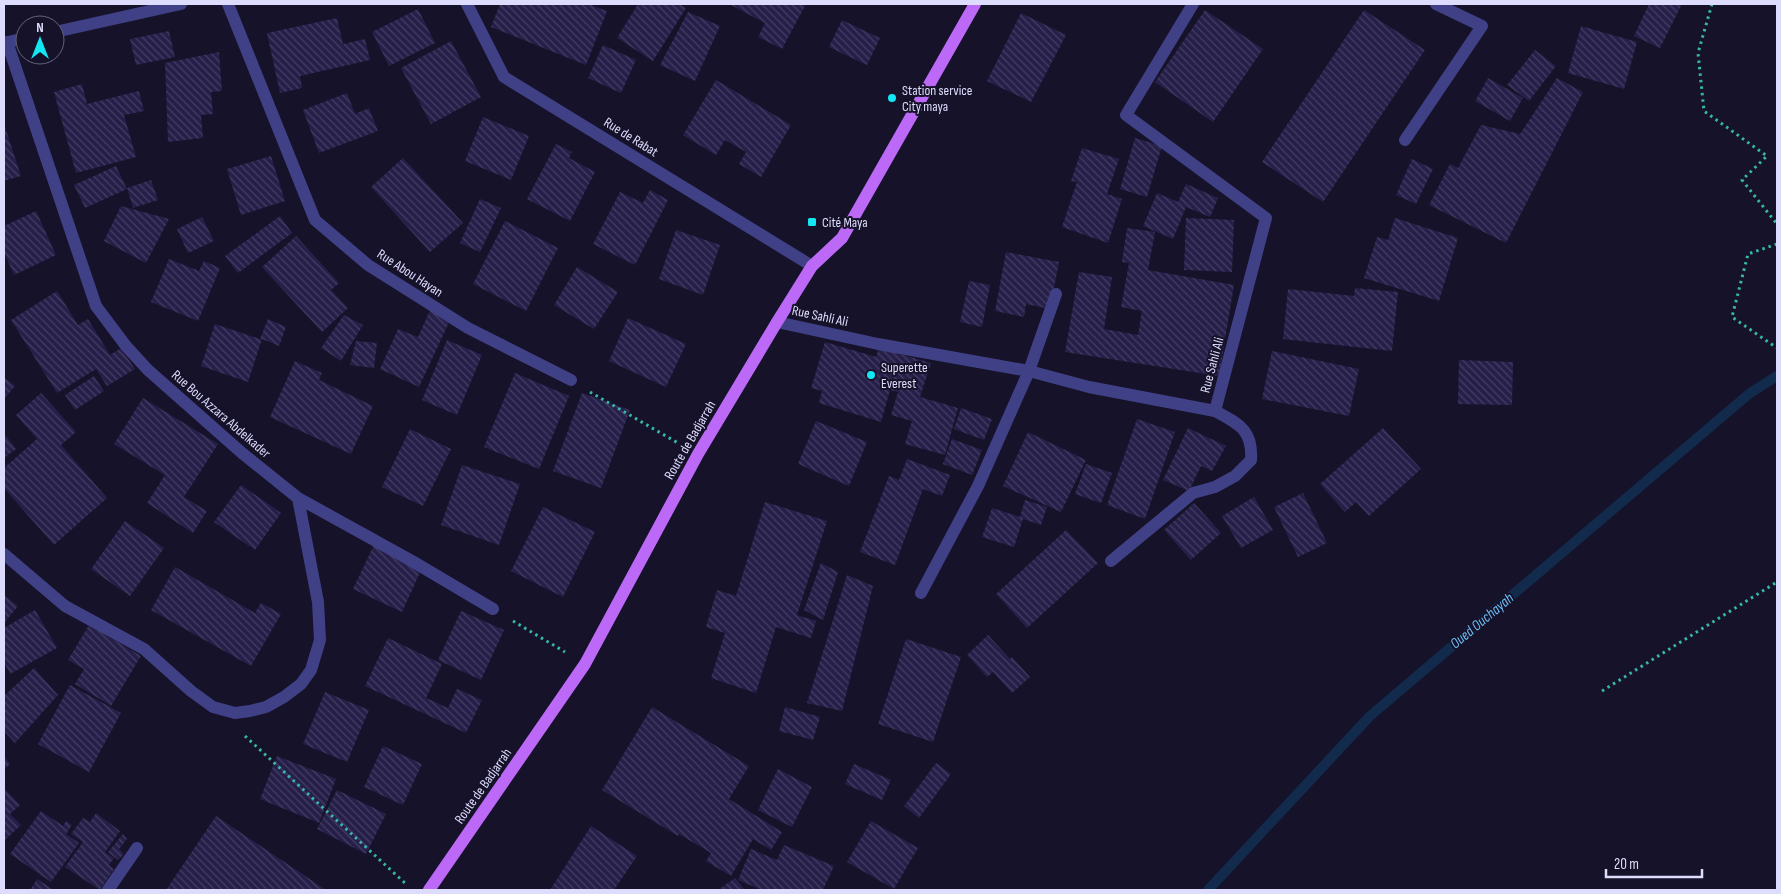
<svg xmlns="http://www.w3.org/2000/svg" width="1781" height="894" font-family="'Sofia Sans Condensed',sans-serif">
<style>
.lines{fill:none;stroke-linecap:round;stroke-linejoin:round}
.stream{stroke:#122b4d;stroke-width:10}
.building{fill:url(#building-back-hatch)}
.path{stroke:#37b6a9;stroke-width:3;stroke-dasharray:2.5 4;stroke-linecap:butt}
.minor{stroke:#404086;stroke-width:12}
.major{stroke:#bc69f7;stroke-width:12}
.poi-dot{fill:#12e7f3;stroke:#151229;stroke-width:2}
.labels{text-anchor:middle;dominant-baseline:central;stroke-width:4;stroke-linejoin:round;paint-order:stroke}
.poi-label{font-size:14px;fill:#dedcfd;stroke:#151229;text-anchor:start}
.street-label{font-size:14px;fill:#dedcfd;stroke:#151229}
.water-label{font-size:15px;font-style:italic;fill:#6fbff8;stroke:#151229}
</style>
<defs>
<pattern id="building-back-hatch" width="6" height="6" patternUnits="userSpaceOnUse" patternTransform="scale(1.25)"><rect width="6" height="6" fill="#261f49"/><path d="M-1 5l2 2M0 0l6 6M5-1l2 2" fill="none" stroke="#453f64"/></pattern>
</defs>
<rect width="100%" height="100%" fill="#151229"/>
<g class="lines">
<!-- stream -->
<path class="stream" d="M1208 890 1370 716 1750 393 1777 376"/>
</g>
<!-- building -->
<path class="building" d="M500 4H588L607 11 586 65 491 27Z
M638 4H679L686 8 653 61 617 38Z
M729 4H806L782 49 758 37 765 23Z
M1649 4H1682L1660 48 1634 36Z
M418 9 435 43 389 66 372 32Z
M1205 10 1263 49 1213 122 1155 82Z
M1364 10 1425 50 1323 202 1262 162Z
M688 12 720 26 695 81 660 65Z
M1021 13 1066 35 1031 102 987 81Z
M337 18 343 44 365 39 370 60 300 76 302 88 280 93 267 33Z
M842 20 880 38 867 65 829 47Z
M1581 26 1637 42 1624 89 1568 73Z
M169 31 175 57 136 65 130 39Z
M451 41 481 97 431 124 401 68Z
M603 45 636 60 621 93 588 78Z
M1535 50 1556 66 1529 101 1507 85Z
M219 52 222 91 211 92 213 114 201 115 203 138 168 142 165 63Z
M1488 78 1523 98 1510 121 1475 101Z
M1557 78 1583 92 1506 243 1429 205 1450 164 1458 168 1481 125 1520 134Z
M716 80 791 125 761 177 739 164 746 152 725 140 716 155 683 135Z
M82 84 87 104 139 91 144 111 124 115 136 157 76 173 54 92Z
M347 93 355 114 369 108 378 131 319 153 303 110Z
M483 117 529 136 511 180 465 161Z
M4 124 21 176 4 181Z
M1135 138 1162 146 1147 197 1120 189Z
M556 144 572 152 569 158 595 172 570 221 527 199Z
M1082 148 1119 159 1107 194 1122 199 1108 243 1062 227 1077 182 1071 181Z
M271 156 285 201 241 215 227 169Z
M403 158 463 223 430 252 371 187Z
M1412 159 1433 169 1416 204 1396 195Z
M116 166 127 189 85 208 74 185Z
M151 180 158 200 133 208 127 188Z
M1186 184 1218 198 1210 217 1186 207 1173 239 1143 226 1157 193 1178 202Z
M650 190 668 200 635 265 593 244 620 192 643 203Z
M480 199 501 208 480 252 460 243Z
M121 206 169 219 146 263 104 241Z
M36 211 56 255 14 275 4 252V226Z
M280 216 292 233 238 273 225 256Z
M202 217 214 241 188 253 177 229Z
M1186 218 1234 220 1232 272 1184 270Z
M1395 218 1458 238 1439 301 1364 278 1377 237 1388 240Z
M505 221 558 248 526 311 473 284Z
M1127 228 1155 232 1148 270 1234 285 1219 376 1065 352 1079 272 1112 277 1104 329 1138 335 1142 311 1121 307 1129 263 1122 262Z
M676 230 720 245 703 295 659 279Z
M296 236 339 283 331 290 348 308 322 332 262 267Z
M1006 252 1059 262 1050 309 1026 304 1024 317 995 311Z
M169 259 199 271 204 261 220 268 198 321 151 302Z
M577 267 618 292 594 329 554 305Z
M969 281 990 285 982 327 960 322Z
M1355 288 1398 292 1392 351 1283 339 1288 289 1354 296Z
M57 291 78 325 88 319 110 355 121 348 135 369 107 386 96 369 57 393 11 320Z
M431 308 451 318 419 387 380 369 398 329 418 337Z
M344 315 363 325 341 361 321 348Z
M628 318 686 344 666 387 609 361Z
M268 319 286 327 279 346 262 339 248 382 201 366 215 324 260 339Z
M447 340 482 355 457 415 422 400Z
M356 341 377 343 374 368 350 365Z
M825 342 876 357 879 348 931 363 920 397 958 408 945 455 905 444 912 421 891 415 898 392 890 390 881 422 819 403 822 391 811 388Z
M1272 351 1359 369 1349 416 1262 399Z
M1459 360 1513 362 1512 405 1458 404Z
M295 361 322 373 319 380 373 406 351 454 270 417Z
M515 373 569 396 539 469 484 447Z
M94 376 104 391 75 410 65 395Z
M4 377 15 386 4 399Z
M41 393 76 432 61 445 107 498 54 545 4 488V468L37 439 16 415Z
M582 393 630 410 601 488 553 471Z
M143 398 218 444 184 497 207 511 193 533 147 503 165 475 114 444Z
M961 408 992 419 984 440 954 429Z
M1137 419 1175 432 1145 519 1107 505Z
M816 421 867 442 849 486 798 464Z
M1188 428 1226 446 1212 471 1201 466 1189 491 1163 480Z
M1383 428 1421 469 1369 516 1356 502 1345 512 1320 484Z
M410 429 451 449 423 506 382 487Z
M1028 432 1086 460 1061 512 1003 486Z
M4 433 16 449 4 458Z
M952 439 982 450 972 475 943 464Z
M907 459 950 475 942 496 923 489 895 565 860 552 889 476 899 480Z
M1086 464 1112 473 1101 503 1075 494Z
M462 465 520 484 499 545 441 525Z
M241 485 281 513 255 550 214 522Z
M1303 493 1327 543 1298 557 1274 507Z
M1254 497 1273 530 1241 548 1222 516Z
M1025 500 1047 507 1041 525 1023 519 1014 547 982 537 992 508 1020 517Z
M765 502 827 521 797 615 816 621 811 638 776 627 756 693 711 678 725 633 706 627 717 590 736 596Z
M1194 503 1221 533 1191 560 1164 530Z
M543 507 595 532 563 597 511 571Z
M125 521 164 548 130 596 91 569Z
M1066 530 1098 563 1027 628 996 594Z
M374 545 422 568 402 612 353 589Z
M821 563 838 572 823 620 804 610Z
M175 567 255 613 261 603 281 614 251 666 151 610Z
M847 575 873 586 842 711 807 703Z
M4 595 18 606 4 623Z
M35 610 57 648 10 674 4 662V628Z
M461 611 504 630 481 680 438 660Z
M89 625 141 656 111 706 75 684 84 669 68 660Z
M988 635 1010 659 1012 657 1030 677 1012 693 993 672 987 677 967 655Z
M388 638 442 664 426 698 448 708 457 689 482 700 466 733 365 686Z
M906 639 961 657 933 742 878 724Z
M34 668 58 695 15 743 4 731V696Z
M70 685 121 713 89 772 38 744Z
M325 692 369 710 347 762 303 744Z
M652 707 749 766 729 799 782 832 771 850 753 839 731 876 706 861 711 853 679 834 678 836 602 790Z
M785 707 820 717 813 740 779 731Z
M383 746 422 764 403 805 364 787Z
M4 756 10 764 4 770Z
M277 756 336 779 319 823 260 799Z
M936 763 951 774 919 818 904 806Z
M854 764 891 780 882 800 845 784Z
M778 769 812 787 792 827 758 810Z
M4 788 20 805 10 814 21 825 4 841Z
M337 790 386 814 366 854 317 829Z
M41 811 63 826 66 821 72 825 66 834 79 843 51 882 10 854Z
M96 813 120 831 105 852 114 858 109 865 114 869 100 890 65 867 83 842 71 834 83 818 90 822Z
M216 816 326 890H166Z
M871 821 918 848 894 889 847 862Z
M591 826 637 856 614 890H550Z
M123 834 127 839 119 849 124 854 118 860 108 852Z
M784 845 834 866 823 890H762L738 880 751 849 777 860Z
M735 878 745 890H718Z
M37 879 54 890H30Z"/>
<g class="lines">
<!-- path -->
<path class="path" d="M1712 4 1698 53 1704 111 1767 156 1742 180 1777 224
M1777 244 1748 254 1732 317 1777 348
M590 392 678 443
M513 621 565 652
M1602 691 1777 582
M245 736 406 884"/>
<!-- minor -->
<path class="minor" d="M228 4 315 220 368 265 468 328 571 380
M467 4 504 77 812 266
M55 32 181 4
M7 42 96 306 126 346 148 370 242 453 298 498 412 561 493 609
M4 43 25 38
M1405 140 1482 26 1436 4
M777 322 878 344 1029 371 1089 387 1215 411 1266 218 1126 115 1193 4
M4 554 65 606 144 649 191 691 213 707 235 713 250 711 266 707 284 697 301 684 311 670 320 640 318 602 298 498
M1111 561 1193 493 1215 487 1235 476 1251 460C1253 430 1239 424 1215 411
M921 593 978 486 1029 371 1056 294
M108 890 137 848"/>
<!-- major -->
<path class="major" d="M429 890 585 664 698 454 777 322 812 266 842 238 975 4"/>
</g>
<!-- markers -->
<g class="poi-dot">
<circle cx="892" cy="98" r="5"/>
<rect x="807" y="217" width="10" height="10" rx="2.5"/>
<circle cx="871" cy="375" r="5"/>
</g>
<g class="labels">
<!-- poi labels -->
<g class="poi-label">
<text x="902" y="90">Station service<tspan x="902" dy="16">City maya</tspan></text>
<text x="822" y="222">Cité Maya</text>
<text x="881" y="367">Superette<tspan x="881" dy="16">Everest</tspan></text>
</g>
<!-- street labels -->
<g class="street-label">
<text transform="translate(631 137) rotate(32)">Rue de Rabat</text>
<text transform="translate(410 273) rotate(33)">Rue Abou Hayan</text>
<text transform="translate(820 316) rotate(12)">Rue Sahli Ali</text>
<text transform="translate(1212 365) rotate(-75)">Rue Sahli Ali</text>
<text transform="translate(221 414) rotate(41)">Rue Bou Azzara Abdelkader</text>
<text transform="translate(690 440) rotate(-60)">Route de Badjarrah</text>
<text transform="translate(483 786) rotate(-55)">Route de Badjarrah</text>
</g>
<!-- water labels -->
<g class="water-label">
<text transform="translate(1482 621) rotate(-40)">Oued Ouchayah</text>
</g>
</g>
<!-- border -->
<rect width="1781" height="894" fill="none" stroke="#dedcfd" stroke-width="10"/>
<!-- north arrow -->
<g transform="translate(40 40)"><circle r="24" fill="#151229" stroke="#65637e"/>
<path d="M0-4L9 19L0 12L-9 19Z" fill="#12e7f3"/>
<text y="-8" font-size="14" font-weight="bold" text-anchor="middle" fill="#dedcfd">N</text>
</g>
<!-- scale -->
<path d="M1606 869v8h96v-8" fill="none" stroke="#dedcfd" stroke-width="2.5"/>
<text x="1614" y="869" font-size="15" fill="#dedcfd" stroke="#151229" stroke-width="4" paint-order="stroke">20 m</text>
</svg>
